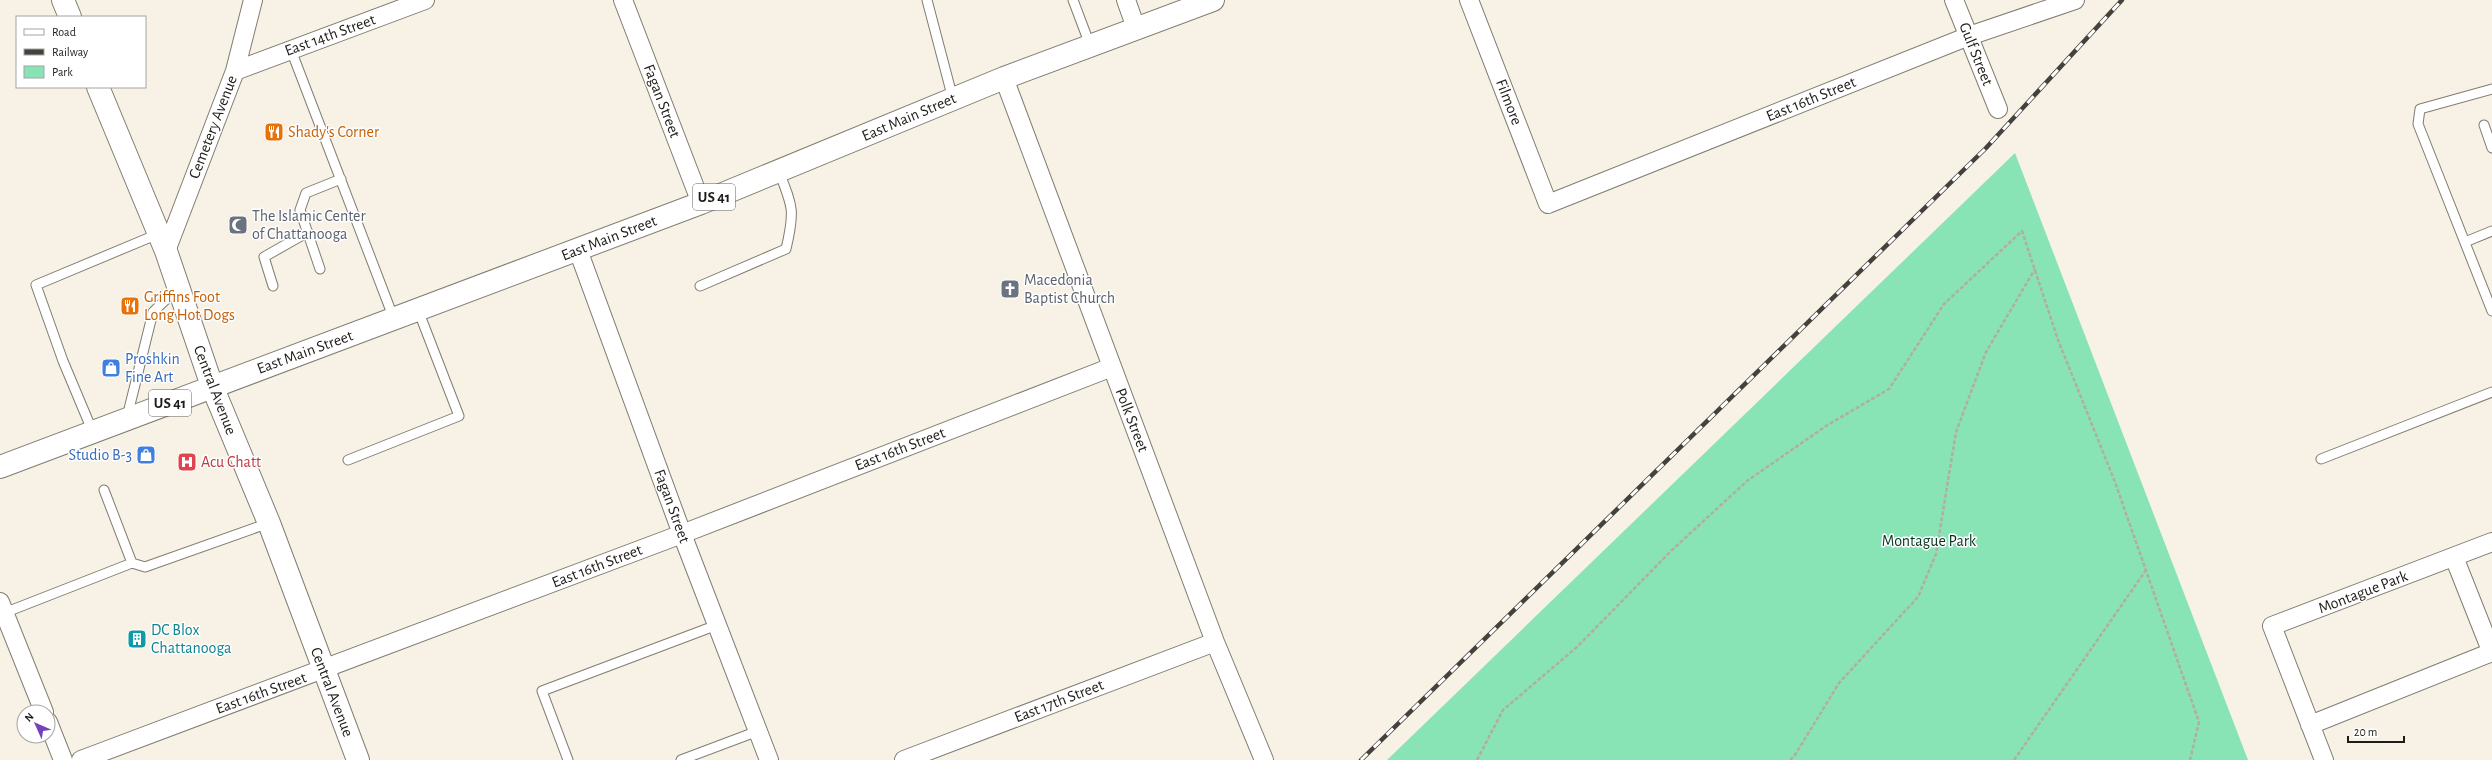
<svg xmlns="http://www.w3.org/2000/svg" width="2492" height="760" font-family="'Alegreya Sans',sans-serif">
<style>
.green{fill:#89e4b5}
.lines{fill:none;stroke-linecap:round;stroke-linejoin:round}
.service-casing{stroke:#807c71;stroke-width:11}
.minor-casing{stroke:#807c71;stroke-width:20}
.secondary-casing{stroke:#807c71;stroke-width:24}
.primary-casing{stroke:#807c71;stroke-width:24}
.path{stroke:#b1ada3;stroke-width:2.5;stroke-dasharray:4 2;stroke-linecap:butt}
.service{stroke:#fff;stroke-width:9}
.minor{stroke:#fff;stroke-width:18}
.secondary{stroke:#fff;stroke-width:22}
.primary{stroke:#fff;stroke-width:22}
.rail-casing{stroke:#44423c;stroke-width:4.5}
.rail{stroke:#fff;stroke-width:3;stroke-dasharray:9;stroke-linecap:butt}
.labels{text-anchor:middle;dominant-baseline:central;stroke-width:3;stroke-linejoin:round;paint-order:stroke}
.shield{fill:#fff;stroke:#62605d;stroke-width:1}
.shield-label{font-size:15px;font-weight:bold;fill:#1e1c18}
.street-label{font-size:16px;fill:#1e1c18;stroke:#fff}
.food-label{font-size:16px;fill:#c56008;stroke:#fff;text-anchor:start}
.worship-label{font-size:16px;fill:#5b616d;stroke:#fff;text-anchor:start}
.shop-label{font-size:16px;fill:#366cbe;stroke:#fff;text-anchor:start}
.health-label{font-size:16px;fill:#be3a42;stroke:#fff;text-anchor:start}
.park-label{font-size:16px;fill:#073320;stroke:#fff}
.culture-label{font-size:16px;fill:#0d838f;stroke:#fff;text-anchor:start}
</style>
<rect width="100%" height="100%" fill="#f7f2e5"/>
<!-- green -->
<path class="green" d="M2015 153 2248 760H1387Z"/>
<g class="lines">
<!-- service casing -->
<g class="service-casing">
<path id="service" d="M927 0 953 99
M1073 0 1090 45
M291 50 394 319
M2492 89 2420 109 2418 124 2492 311
M2484 125 2492 148
M2465 242 2492 231
M320 269 300 210 306 193 341 179
M273 286 264 257 308 232
M700 286 786 249C795 211 793 207 779 172
M127 417 153 312 178 288
M92 430 63 361 36 285 158 234
M2321 459 2492 392
M348 460 459 416 418 310
M104 490 132 563
M4 613 132 563 145 567 269 523
M568 760 542 691 717 625
M681 760 758 731"/>
</g>
<!-- minor casing -->
<g class="minor-casing">
<path id="minor" d="M623 0 701 203
M1126 0 1136 28
M1469 0 1548 204 1969 36 2075 0
M1954 0 1998 109
M235 71 425 0
M1004 78 1215 642 1264 760
M578 250 682 534 769 760
M166 251 235 71 253 0
M2454 557 2492 653
M0 602 44 712
M48 722 63 760
M2310 725 2492 652
M81 760 682 534 1112 367
M904 760 1215 642
M2324 760 2272 626 2492 542"/>
</g>
<!-- secondary casing -->
<g class="secondary-casing">
<path id="secondary" d="M63 0 70 17
M98 87 166 251 212 386 269 523 358 760"/>
</g>
<!-- primary casing -->
<g class="primary-casing">
<path id="primary" d="M0 467 701 203 1004 78 1213 0"/>
</g>
<!-- path -->
<path class="path" d="M1477 760 1503 710 1577 647 1672 550 1747 481 1826 426 1889 389 1944 304 2022 231 2058 340 2115 482 2199 722 2190 760
M1790 760 1795 755 1839 683 1918 597 1936 554 1956 432 1986 352 2035 269
M2014 760 2146 570"/>
<!-- service -->
<use href="#service" class="service"/>
<!-- minor -->
<use href="#minor" class="minor"/>
<!-- secondary -->
<use href="#secondary" class="secondary"/>
<!-- primary -->
<use href="#primary" class="primary"/>
<!-- rail casing -->
<g class="rail-casing">
<path id="rail" d="M1361 760 1986 148 2122 0"/>
</g>
<!-- rail -->
<use href="#rail" class="rail"/>
</g>
<!-- icons -->
<defs>
<g id="restaurant-square" transform="scale(1)"><rect x="-9" y="-9" width="18" height="18" rx="4" fill="#e8710a" stroke="#fff"/><path d="M-5-6h1v4h1v-4h1v4h1v-4h1v5L-1.5 .5V6h-2V.5L-5-1ZM5-6V6H3V1.5H1.5Q1.5-4 5-6Z" fill="#fff"/></g>
<g id="mosque-square" transform="scale(1)"><rect x="-9" y="-9" width="18" height="18" rx="4" fill="#6b7280" stroke="#fff"/><path d="M3.5-4.9A6 6 0 1 0 3.5 4.9A5 5 0 1 1 3.5-4.9Z" fill="#fff"/></g>
<g id="church-square" transform="scale(1)"><rect x="-9" y="-9" width="18" height="18" rx="4" fill="#6b7280" stroke="#fff"/><path d="M-1.2-6h2.4v3.5h3.3v2.4h-3.3V6h-2.4V-.1h-3.3v-2.4h3.3Z" fill="#fff"/></g>
<g id="shop-square" transform="scale(1)"><rect x="-9" y="-9" width="18" height="18" rx="4" fill="#3f7fe0" stroke="#fff"/><path d="M-5-2.5h2.3a2.7 3.5 0 0 1 5.4 0H5L5.5 6h-11ZM-1.5-2.5h3a1.5 2.3 0 0 0-3 0Z" fill="#fff"/></g>
<g id="hospital-square" transform="scale(1)"><rect x="-9" y="-9" width="18" height="18" rx="4" fill="#e0444e" stroke="#fff"/><path d="M-5-5h3v3.5h4V-5h3V5h-3V1.5h-4V5h-3Z" fill="#fff"/></g>
<g id="building-square" transform="scale(1)"><rect x="-9" y="-9" width="18" height="18" rx="4" fill="#0f9aa8" stroke="#fff"/><path d="M-4-6H4V6H1V3H-1V6H-4ZM-2.5-4.3h1.7v1.8h-1.7ZM.8-4.3h1.7v1.8H.8ZM-2.5-1h1.7V.8h-1.7ZM.8-1h1.7V.8H.8Z" fill="#fff"/></g>
</defs>
<g fill-rule="evenodd">
<use href="#restaurant-square" x="274" y="132"/>
<use href="#mosque-square" x="238" y="225"/>
<use href="#church-square" x="1010" y="289"/>
<use href="#restaurant-square" x="130" y="306"/>
<use href="#shop-square" x="111" y="368"/>
<use href="#shop-square" x="146" y="455"/>
<use href="#hospital-square" x="187" y="462"/>
<use href="#building-square" x="137" y="639"/>
</g>
<g class="labels">
<!-- shield labels -->
<g class="shield">
<rect x="693" y="184" width="42" height="26" rx="3"/>
<rect x="149" y="390" width="42" height="26" rx="3"/>
</g>
<g class="shield-label">
<text x="714" y="197">US 41</text>
<text x="170" y="403">US 41</text>
</g>
<!-- street labels -->
<g class="street-label">
<text transform="translate(330 35) rotate(-20)">East 14th Street</text>
<text transform="translate(1976 54) rotate(68)">Gulf Street</text>
<text transform="translate(1811 99) rotate(-22)">East 16th Street</text>
<text transform="translate(662 101) rotate(69)">Fagan Street</text>
<text transform="translate(1509 102) rotate(69)">Filmore</text>
<text transform="translate(909 117) rotate(-23)">East Main Street</text>
<text transform="translate(213 127) rotate(-69)">Cemetery Avenue</text>
<text transform="translate(609 238) rotate(-21)">East Main Street</text>
<text transform="translate(305 352) rotate(-20)">East Main Street</text>
<text transform="translate(215 390) rotate(69)">Central Avenue</text>
<text transform="translate(1132 420) rotate(69)">Polk Street</text>
<text transform="translate(900 449) rotate(-21)">East 16th Street</text>
<text transform="translate(672 506) rotate(70)">Fagan Street</text>
<text transform="translate(597 566) rotate(-21)">East 16th Street</text>
<text transform="translate(2363 592) rotate(-21)">Montague Park</text>
<text transform="translate(332 692) rotate(69)">Central Avenue</text>
<text transform="translate(261 693) rotate(-20)">East 16th Street</text>
<text transform="translate(1059 701) rotate(-21)">East 17th Street</text>
</g>
<!-- food labels -->
<g class="food-label">
<text x="288" y="132">Shady's Corner</text>
<text x="144" y="297">Griffins Foot<tspan x="144" dy="18">Long Hot Dogs</tspan></text>
</g>
<!-- worship labels -->
<g class="worship-label">
<text x="252" y="216">The Islamic Center<tspan x="252" dy="18">of Chattanooga</tspan></text>
<text x="1024" y="280">Macedonia<tspan x="1024" dy="18">Baptist Church</tspan></text>
</g>
<!-- shop labels -->
<g class="shop-label">
<text x="125" y="359">Proshkin<tspan x="125" dy="18">Fine Art</tspan></text>
<text x="132" y="455" text-anchor="end">Studio B-3</text>
</g>
<!-- health labels -->
<g class="health-label">
<text x="201" y="462">Acu Chatt</text>
</g>
<!-- park labels -->
<g class="park-label">
<text x="1929" y="541">Montague Park</text>
</g>
<!-- culture labels -->
<g class="culture-label">
<text x="151" y="630">DC Blox<tspan x="151" dy="18">Chattanooga</tspan></text>
</g>
</g>
<!-- legend -->
<rect x="16" y="16" width="130" height="72" fill="#ffffff" stroke="#a5a4a3"/>
<rect x="24" y="29" width="20" height="6" fill="#ffffff" stroke="#a5a4a3"/>
<text x="52" y="36" font-size="12" fill="#1e1c18">Road</text>
<rect x="24" y="49" width="20" height="6" fill="#44423c" stroke="#a5a4a3"/>
<text x="52" y="56" font-size="12" fill="#1e1c18">Railway</text>
<rect x="24" y="66" width="20" height="12" fill="#89e4b5" stroke="#a5a4a3"/>
<text x="52" y="76" font-size="12" fill="#1e1c18">Park</text>
<!-- north arrow -->
<g transform="translate(36 724) rotate(315)"><circle r="19" fill="#ffffff" stroke="#a5a4a3"/>
<path d="M0-3L7 15L0 10L-7 15Z" fill="#7742b9"/>
<text y="-6" font-size="11" font-weight="bold" text-anchor="middle" fill="#1e1c18">N</text>
</g>
<!-- scale -->
<path d="M2348 736v6h56v-6" fill="none" stroke="#1e1c18" stroke-width="2"/>
<text x="2354" y="736" font-size="12" fill="#1e1c18" stroke="#ffffff" stroke-width="3" paint-order="stroke">20 m</text>
</svg>
